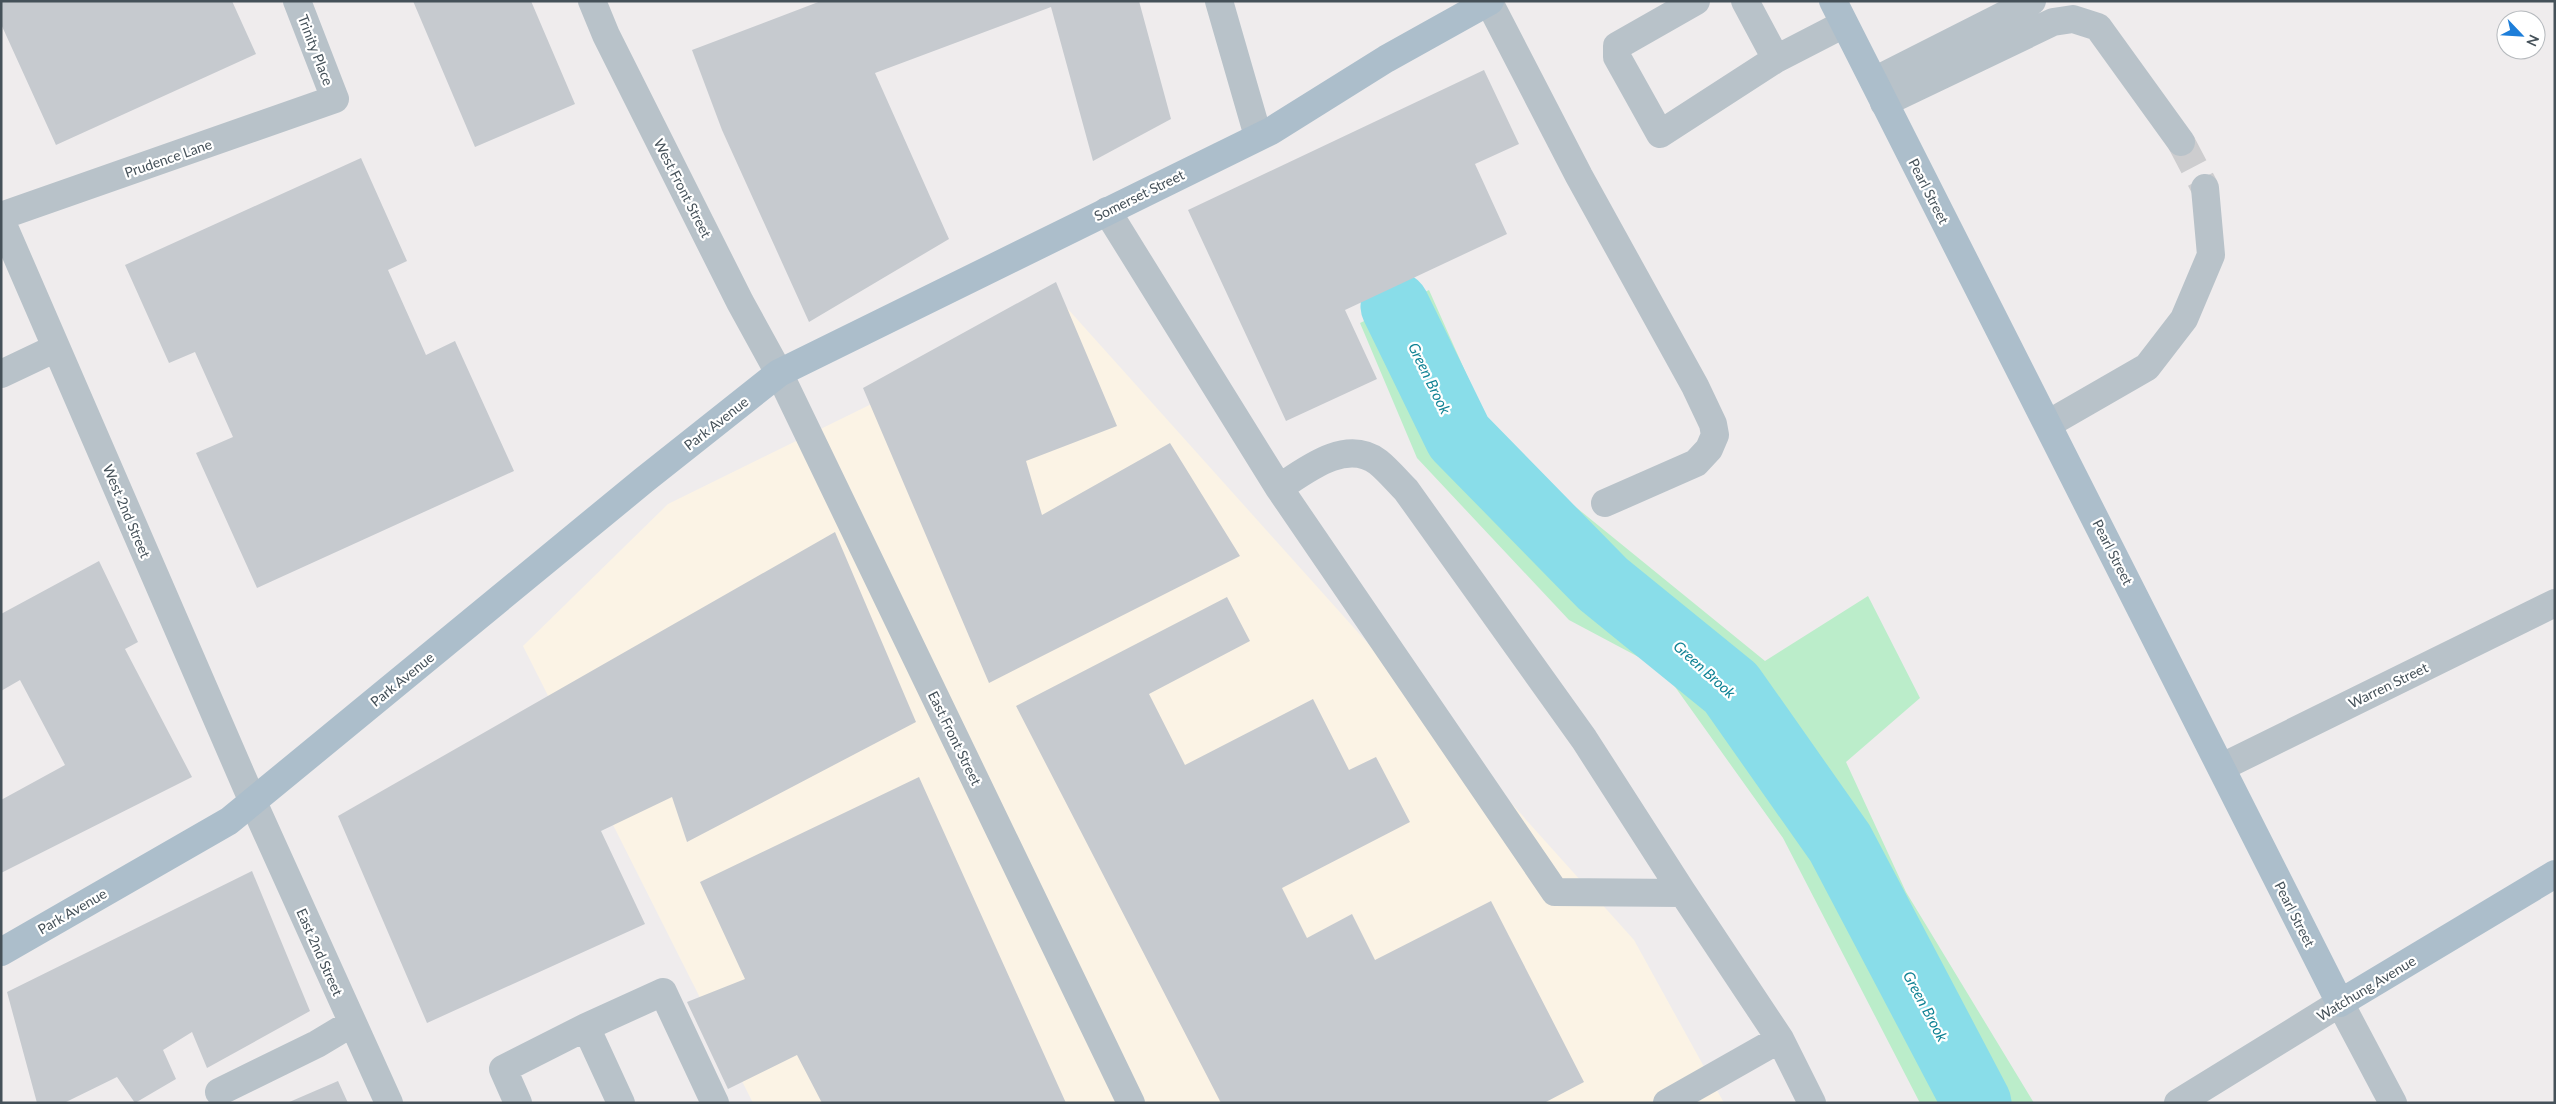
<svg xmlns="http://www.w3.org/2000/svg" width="2556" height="1104" font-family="Lato,sans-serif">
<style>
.commercial{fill:#fbf3e5}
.green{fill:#bbedca}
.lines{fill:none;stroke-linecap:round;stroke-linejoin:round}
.river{stroke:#89dde9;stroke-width:69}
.building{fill:#c6cacf}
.minor-tunnel{stroke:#cdcdcf;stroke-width:28;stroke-dasharray:28 14;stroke-linecap:butt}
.minor{stroke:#b8c2c9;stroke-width:28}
.major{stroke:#acbecb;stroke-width:28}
.labels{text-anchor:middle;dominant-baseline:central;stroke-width:4.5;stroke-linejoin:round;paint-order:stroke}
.street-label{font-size:14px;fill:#455159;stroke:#fff}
.water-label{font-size:15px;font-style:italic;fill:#0f8294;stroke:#fff}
</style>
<rect width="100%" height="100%" fill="#efeced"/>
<!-- commercial -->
<path class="commercial" d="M1067 308 1634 940 1724 1103H753L523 646 668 504Z"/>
<!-- green -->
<path class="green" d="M1429 290 1497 443 1765 661 1868 596 1920 698 1846 762 1906 892 2034 1103H1920L1783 838 1663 670 1569 620 1417 458 1360 323Z"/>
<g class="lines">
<!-- river -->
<path class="river" d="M1395 306 1459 437 1603 584 1731 688 1840 843 1977 1103"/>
</g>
<!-- building -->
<path class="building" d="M1 1H232L256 54 56 145 1 24Z
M413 1H531L575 104 475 147Z
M821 1H1139L1171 119 1093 161 1051 7 875 73 949 239 809 322 722 130 692 50Z
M1484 70 1519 144 1475 164 1507 234 1345 310 1377 379 1286 421 1188 210Z
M361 158 407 261 388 270 426 355 455 341 514 471 257 588 196 453 233 437 195 352 169 363 125 265Z
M1056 282 1117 426 1026 461 1042 515 1170 443 1240 556 989 683 863 388Z
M835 532 916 722 687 842 672 797 601 831 645 924 427 1023 338 816Z
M99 561 138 642 125 649 192 777 1 873V800L65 765 20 680 1 691V614Z
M1227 597 1250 641 1149 694 1185 765 1313 699 1349 770 1376 757 1410 822 1282 888 1307 938 1352 914 1375 960 1491 901 1584 1082 1544 1103H1221L1016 706Z
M919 777 1066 1103H822L797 1055 728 1089 687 1002 745 979 700 882Z
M252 871 310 1011 207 1068 192 1032 163 1050 176 1079 135 1103 117 1077 64 1103H37L7 992Z
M338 1081 348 1103H287Z"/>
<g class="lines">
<!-- minor-tunnel -->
<path class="minor-tunnel" d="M2181 142 2205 188"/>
<!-- minor -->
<path class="minor" d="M592 1 606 35 740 302 779 373 1131 1103
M1219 1 1258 136
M1696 1 1617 46V57L1660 134 1776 59 1844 24
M1745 1 1776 59
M1489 2 1579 176 1695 386 1713 424 1715 435 1709 449 1696 463 1605 503
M1874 81 2032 1
M1884 103 2053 22 2073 19 2098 27 2181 142
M1107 211 1279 488 1555 892 1683 893 1780 1039 1812 1103
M1 216 335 99 297 1
M1 220 253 802 389 1103
M1 374 56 348
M2048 424 2147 367 2184 319 2211 255 2205 188
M1279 488C1306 470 1346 438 1378 462 1388 470 1397 481 1406 490L1584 739 1683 893
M2222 767 2555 603
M586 1027 621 1103
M219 1092 317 1044 352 1023
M518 1103 503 1069 586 1027 663 992 715 1103
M1667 1103 1780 1039
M2178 1103 2340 1003 2393 1103"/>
<!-- major -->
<path class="major" d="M1833 1 2340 1003 2555 874
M1 952 229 821 644 480 779 373 1271 131 1386 59 1490 1"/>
</g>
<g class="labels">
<!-- street labels -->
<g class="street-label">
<text transform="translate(316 50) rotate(69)">Trinity Place</text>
<text transform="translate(168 158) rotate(-19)">Prudence Lane</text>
<text transform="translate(683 188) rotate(63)">West Front Street</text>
<text transform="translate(1929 191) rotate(63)">Pearl Street</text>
<text transform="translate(1139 195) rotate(-26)">Somerset Street</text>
<text transform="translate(716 423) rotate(-38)">Park Avenue</text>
<text transform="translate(127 511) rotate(67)">West 2nd Street</text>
<text transform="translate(2113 552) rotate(63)">Pearl Street</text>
<text transform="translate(402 679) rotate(-39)">Park Avenue</text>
<text transform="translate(2388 685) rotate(-26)">Warren Street</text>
<text transform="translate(955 738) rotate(64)">East Front Street</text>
<text transform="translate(72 911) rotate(-30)">Park Avenue</text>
<text transform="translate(2295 914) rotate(63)">Pearl Street</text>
<text transform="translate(320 952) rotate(66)">East 2nd Street</text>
<text transform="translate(2366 988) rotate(-31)">Watchung Avenue</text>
</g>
<!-- water labels -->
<g class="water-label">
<text transform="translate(1430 378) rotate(64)">Green Brook</text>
<text transform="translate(1705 669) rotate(42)">Green Brook</text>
<text transform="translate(1926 1006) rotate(62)">Green Brook</text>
</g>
</g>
<!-- border -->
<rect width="2556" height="1104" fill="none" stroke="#455159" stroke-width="5"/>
<!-- north arrow -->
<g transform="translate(2521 35) rotate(115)"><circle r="24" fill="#ffffff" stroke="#b5b9bd"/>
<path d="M0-4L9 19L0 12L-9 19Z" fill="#1d7ed9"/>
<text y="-8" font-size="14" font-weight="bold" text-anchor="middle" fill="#455159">N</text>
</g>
</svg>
